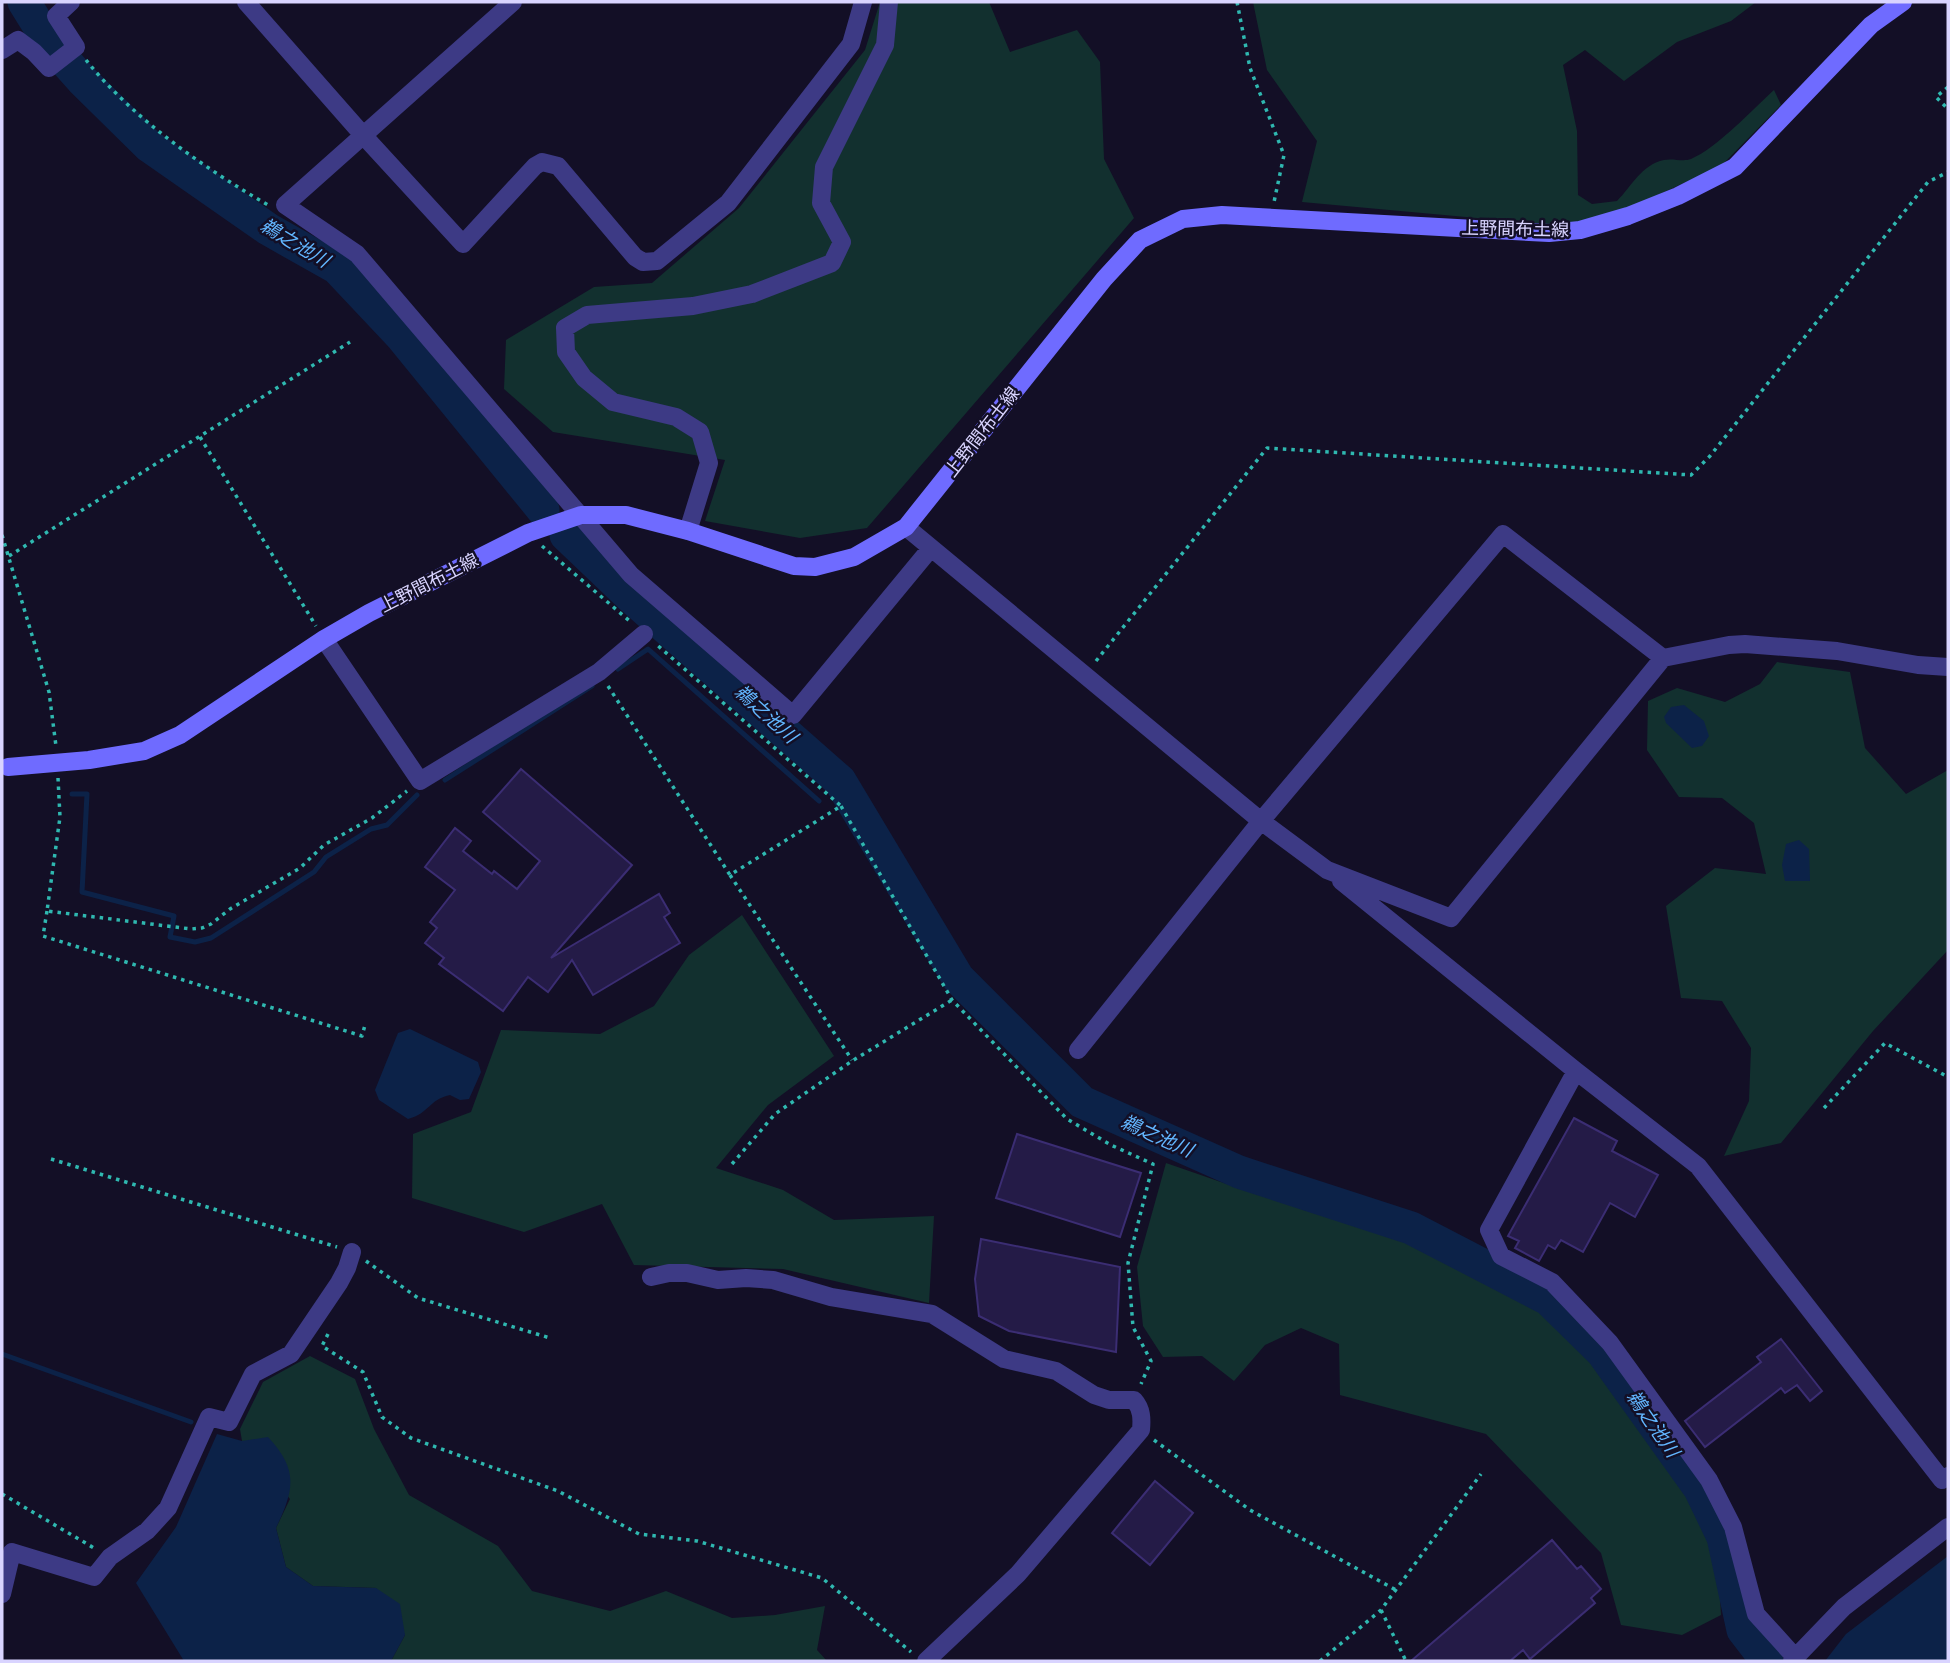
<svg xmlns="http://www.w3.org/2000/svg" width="1950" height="1663" font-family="'Fira Sans','Noto Sans JP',sans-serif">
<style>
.green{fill:#12302f}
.water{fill:#0c2248}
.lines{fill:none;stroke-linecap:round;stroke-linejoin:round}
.stream{stroke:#0c2248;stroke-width:5}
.river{stroke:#0c2248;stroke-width:33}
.building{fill:#241b47;stroke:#3b2d73;stroke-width:2}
.path{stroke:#2fb8b0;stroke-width:3.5;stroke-dasharray:3.5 5;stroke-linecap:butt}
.street{stroke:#3d3a85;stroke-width:18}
.secondary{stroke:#6f6bff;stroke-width:18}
.labels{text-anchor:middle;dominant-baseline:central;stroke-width:5;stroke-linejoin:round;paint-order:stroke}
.street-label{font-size:18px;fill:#d9d4ff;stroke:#130f26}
.water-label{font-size:19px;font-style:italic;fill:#62b6ff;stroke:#130f26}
</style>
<rect width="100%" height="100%" fill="#130f26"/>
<!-- green -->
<path class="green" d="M880 2H989L1010 52 1077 30 1100 62 1104 159 1134 218 867 528 800 538 705 521 725 460 553 432 504 389 506 340 594 287 652 283 739 208 865 50Z
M1253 2H1756L1731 21 1677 42 1624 81 1585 50 1563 65 1577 131 1578 195 1592 204 1617 201C1632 186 1641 165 1664 160 1673 158 1683 162 1691 159 1717 148 1753 109 1774 90L1781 105 1721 166 1627 209 1563 226 1302 202 1317 141 1267 70Z
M1777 662 1850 672 1865 748 1906 794 1948 770V950L1873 1031 1781 1143 1724 1156 1749 1101 1751 1048 1722 1001 1681 998 1666 906 1715 868 1766 874 1754 823 1722 798 1679 797 1647 750 1648 701 1677 688 1725 702 1760 684Z
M742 915 834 1056 768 1105 716 1168 783 1190 834 1220 934 1216 929 1303 783 1269 634 1265 602 1204 524 1232 412 1198 413 1134 471 1112 501 1030 600 1034 654 1006 689 955Z
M1166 1163 1244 1190 1407 1236 1476 1271 1544 1309 1596 1361 1687 1490 1717 1543 1721 1615 1682 1635 1621 1625 1601 1553 1486 1434 1340 1395 1339 1344 1301 1328 1265 1345 1234 1381 1202 1356 1163 1357 1143 1326 1137 1267Z
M310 1356 355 1379 374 1429 409 1495 498 1546 532 1591 610 1611 666 1591 732 1618 775 1615 825 1606 817 1650 827 1661H391L405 1635 376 1588 313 1586 286 1567 276 1528 290 1499 242 1441 240 1429 263 1382Z"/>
<!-- water -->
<path class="water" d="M1684 705 1704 721 1709 736 1702 746 1692 748 1666 723 1664 717 1671 707Z
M1799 840 1809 849 1810 881H1785L1782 865 1786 844Z
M410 1029 478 1062 481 1072 469 1099 460 1100 450 1095C428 1100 430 1113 408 1119L379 1100 375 1090 398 1033Z
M217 1434 242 1441 268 1437C299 1470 294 1490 276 1528L286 1567 313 1586 376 1588 400 1604 405 1635 391 1661H184L136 1583 176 1527Z
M1948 1556V1661H1825L1846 1634Z"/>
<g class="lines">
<!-- stream -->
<path class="stream" d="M618 669 648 649 819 801
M445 780 592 686
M72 794H87L82 892 174 916 170 937 195 942 211 938 314 872 326 857 371 829 387 825 417 795
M2 1354 191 1422"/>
<!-- river -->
<path class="river" d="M24 2 50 44 83 81 149 146 268 229 337 268 402 337 543 510
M566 535 630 596 840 781 958 978 1082 1102 1239 1172 1411 1228 1548 1299 1602 1352 1700 1489 1723 1537 1743 1630 1767 1661"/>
</g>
<!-- building -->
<path class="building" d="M521 769 632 865 551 958 659 894 670 913 664 917 680 943 593 995 572 960 548 992 528 977 503 1011 439 964 444 958 425 943 437 928 430 922 455 890 425 867 455 828 471 841 463 851 492 874 494 871 517 889 540 861 483 812Z
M1574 1118 1617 1141 1612 1151 1658 1175 1635 1217 1610 1203 1583 1252 1561 1240 1555 1249 1548 1245 1539 1261 1515 1248 1519 1241 1508 1236Z
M1017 1134 1141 1173 1120 1237 996 1198Z
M981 1239 1120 1267 1116 1352 1009 1331 979 1316 975 1279Z
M1781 1339 1822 1391 1810 1401 1797 1385 1785 1393 1781 1388 1705 1447 1685 1421 1761 1362 1757 1357Z
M1155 1481 1193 1513 1150 1565 1112 1533Z
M1552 1540 1577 1569 1581 1566 1601 1589 1591 1598 1595 1603 1530 1659 1523 1650 1510 1661H1411Z"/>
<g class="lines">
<!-- path -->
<path class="path" d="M1237 2 1250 68 1284 155 1274 202
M86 60C132 118 204 168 268 205
M1948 87 1936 97 1948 109
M200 437 316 626
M2 535 49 692 56 746
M542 546 632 623
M9 556 350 342
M1096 661 1267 448 1691 475 1710 456 1928 182 1948 172
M608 686 730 875 841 806 656 644
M58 778 60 817 47 911 191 929 202 928 211 924 230 909 300 868 324 845 372 818 407 791
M841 806 952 1000 1067 1119 1111 1145 1153 1164 1128 1263 1133 1327 1151 1361 1141 1384
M730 875 852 1060
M47 911 43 936 362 1036 365 1025
M1824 1108 1885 1043 1948 1077
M51 1159 337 1247
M732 1164 775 1114 852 1061 952 1000
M366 1261 418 1298 550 1338
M328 1334 322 1346 363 1372 382 1417 411 1438 558 1491 639 1534 697 1541 822 1578 911 1652
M1154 1440 1250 1510 1396 1590
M2 1494 94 1548
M1381 1610 1406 1661
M1320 1661 1381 1610 1481 1474"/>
<!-- street -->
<path class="street" d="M246 2 362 134 463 244 535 166 542 162 558 166 635 257 643 262 657 261 728 203 851 44 863 2
M513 2 285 205 357 254 631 575 793 715 931 548
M2 50 18 40 34 52 49 68 76 47 56 16 71 2
M906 527 1261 821 1327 870 1451 918 1663 658 1729 645 1745 644 1837 651 1918 665 1948 667
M688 531 709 463 700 432 676 417 613 402 584 378 566 352 565 328 587 315 693 306 752 294 832 263 842 242 821 203 824 167 885 45 889 2
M324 639 420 781 599 672 644 634
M1341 881 1576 1071 1698 1166 1942 1480 1948 1476
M1078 1050 1261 821 1503 534 1663 658
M1576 1071 1489 1230 1501 1256 1552 1282 1610 1343 1709 1480 1733 1527 1756 1614 1795 1657
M651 1277 669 1273H687L718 1280 746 1278 773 1280 831 1297 932 1314 1004 1359 1056 1371 1094 1395 1109 1400H1134C1142 1409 1142 1419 1141 1430L1018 1574 926 1661
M2 1594 12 1552 94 1577 110 1557 147 1531 168 1508 209 1417 229 1422 253 1374 291 1354 339 1283 347 1268 352 1252
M1792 1661 1844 1607 1948 1527"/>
<!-- secondary -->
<path class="secondary" d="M8 767 89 760 144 751 180 735 324 639 369 613 528 533 581 515H626L688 531 794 566 815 567 854 557 906 527 1104 279 1140 240 1183 219 1222 215 1549 233 1580 230 1628 216 1678 196 1735 167 1871 25 1903 2"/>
</g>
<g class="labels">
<!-- street labels -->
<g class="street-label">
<text transform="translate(1515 229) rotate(1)">上野間布土線</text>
<text transform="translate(982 432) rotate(-52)">上野間布土線</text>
<text transform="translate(429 583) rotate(-27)">上野間布土線</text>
</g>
<!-- water labels -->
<g class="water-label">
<text transform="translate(295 243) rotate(31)">鵜之池川</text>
<text transform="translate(766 714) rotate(42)">鵜之池川</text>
<text transform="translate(1157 1136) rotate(24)">鵜之池川</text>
<text transform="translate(1653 1424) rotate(55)">鵜之池川</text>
</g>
</g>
<!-- border -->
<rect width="1950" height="1663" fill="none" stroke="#d9d4ff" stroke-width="7"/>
</svg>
